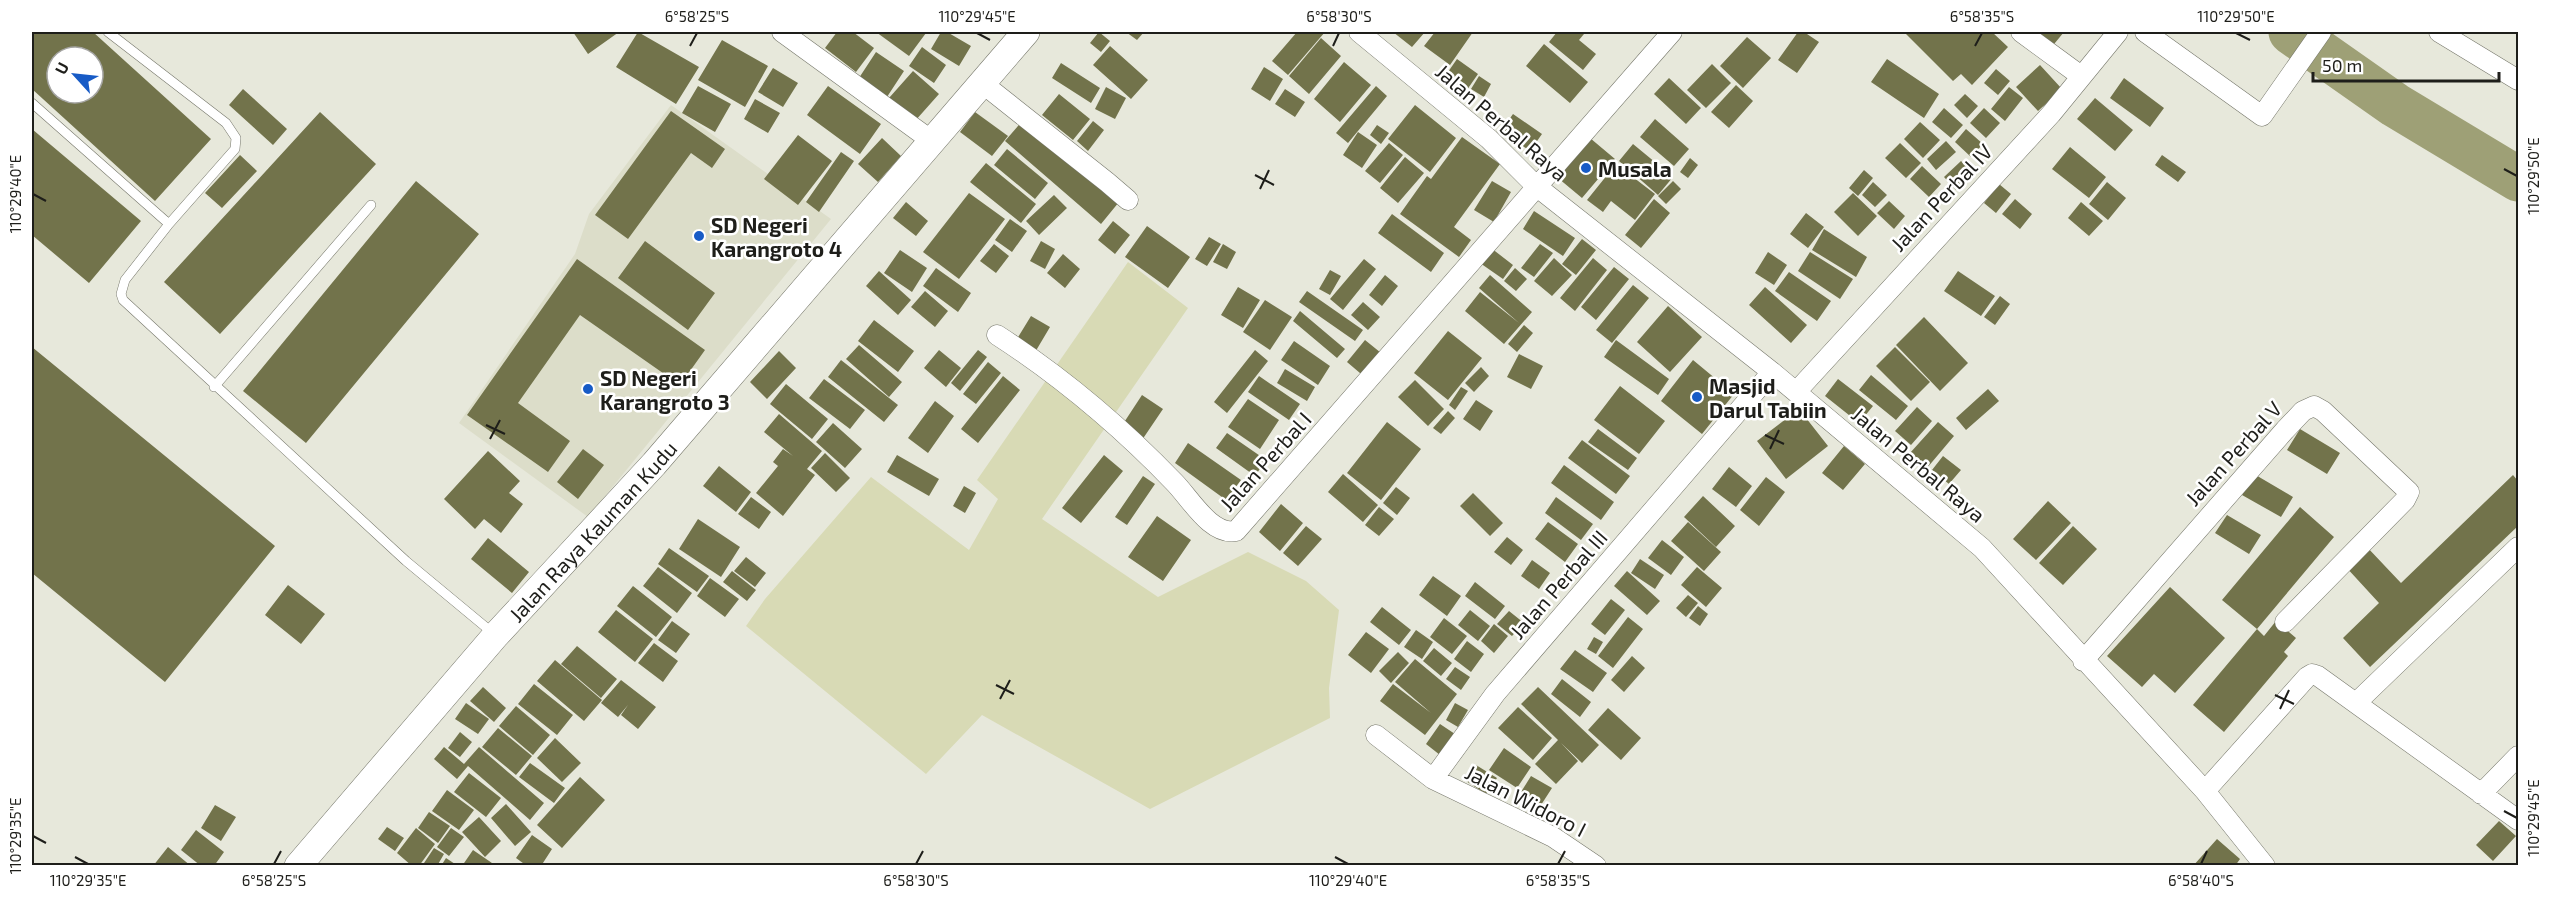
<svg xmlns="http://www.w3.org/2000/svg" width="2550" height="897" font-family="'Exo 2',sans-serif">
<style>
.built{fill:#dcddc9}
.green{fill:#d8dab5}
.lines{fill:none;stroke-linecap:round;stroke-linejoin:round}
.river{stroke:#9ea076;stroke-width:45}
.building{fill:#72734b;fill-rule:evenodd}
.lane-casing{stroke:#75766a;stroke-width:10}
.street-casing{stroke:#75766a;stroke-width:21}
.secondary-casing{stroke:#75766a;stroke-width:28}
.lane{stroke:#fff;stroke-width:9}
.street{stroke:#fff;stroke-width:20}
.secondary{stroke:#fff;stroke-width:27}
.ticks{fill:none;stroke:#1e1e1a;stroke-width:2}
.poi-dot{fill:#175bc6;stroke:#fff;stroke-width:2}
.labels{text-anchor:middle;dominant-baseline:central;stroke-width:5;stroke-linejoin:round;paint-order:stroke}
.street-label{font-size:21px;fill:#1e1e1a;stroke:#fff}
.poi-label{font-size:21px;font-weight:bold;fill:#1e1e1a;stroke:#fff;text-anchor:start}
.neatline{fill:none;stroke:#1e1e1a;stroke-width:2}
.ticks-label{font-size:15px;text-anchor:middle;fill:#1e1e1a}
</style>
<rect width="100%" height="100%" fill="#e7e8db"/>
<!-- built -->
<path class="built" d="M671 105 831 219 588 517 459 423 575 254 589 214Z"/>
<!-- green -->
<path class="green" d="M1128 262 1188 308 1042 519 1158 597 1248 552 1306 581 1339 610 1329 688 1330 718 1150 809 982 715 926 774 746 626 765 599 871 477 969 550 998 499 977 480Z"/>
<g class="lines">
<!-- river -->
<path class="river" d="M2291 32 2395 105 2518 179"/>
</g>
<!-- building -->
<path class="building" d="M32 32H93L211 139 155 201 32 89ZM57 57H93V93H57Z
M573 32H619L588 54Z
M638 32 699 67 676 104 616 67Z
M837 32H853L874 48 856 72 825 48Z
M876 32H924L926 33 909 56Z
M941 32H947L971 46 959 66 931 49Z
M1099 32 1110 41 1101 52 1090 43Z
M1126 32H1144L1137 40Z
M1297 32H1325L1288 75 1272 61Z
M1393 32H1425L1412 47Z
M1435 32H1473L1450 65 1424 46Z
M1557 32H1581L1584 34 1579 40 1596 54 1583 70 1549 42Z
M1798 32H1804L1819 42 1797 73 1778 60Z
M1904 32H1992L2008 47 1972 85 1961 74 1953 81Z
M2036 32H2064L2050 49Z
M1747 37 1771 58 1743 88 1720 66Z
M1321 38 1341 56 1309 94 1289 76Z
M722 40 768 66 745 107 698 80Z
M1544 44 1588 82 1570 103 1526 66Z
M1110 46 1148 80 1131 99 1093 65Z
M922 47 946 65 934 83 909 66Z
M876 52 904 71 885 100 857 81Z
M1457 59 1478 74 1462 97 1441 82Z
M1887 59 1939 94 1924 118 1871 82Z
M1344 62 1371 85 1340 122 1314 99Z
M1061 63 1100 88 1091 103 1052 78Z
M1712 64 1731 83 1706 108 1687 90Z
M2040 65 2062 89 2038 111 2016 87Z
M1264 67 1283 79 1270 101 1251 89Z
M773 68 798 83 783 107 758 92Z
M1996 69 2010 81 1998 95 1984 83Z
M913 71 939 94 915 121 889 98Z
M1479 76 1491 84 1484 97 1471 89Z
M1669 78 1701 108 1686 124 1654 94Z
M2124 78 2164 108 2150 127 2110 98Z
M1736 85 1753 101 1729 128 1711 112Z
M698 86 731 104 715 132 682 113Z
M828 86 881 124 860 154 807 115Z
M1376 86 1387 96 1348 143 1336 133Z
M1106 87 1126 98 1115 119 1095 109Z
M2009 87 2023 98 2005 121 1991 109Z
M243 89 287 129 273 145 229 105Z
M1285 89 1305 102 1295 117 1275 104Z
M1059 94 1090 119 1073 140 1042 115Z
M1965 94 1978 106 1967 118 1954 105Z
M2095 98 2133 130 2115 151 2077 119Z
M755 99 780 113 768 133 744 119Z
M1415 105 1456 138 1430 172 1388 139Z
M1944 108 1963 125 1951 138 1932 122Z
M1984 108 2000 123 1986 138 1970 123Z
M671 111 725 149 712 168 691 153 628 239 595 215Z
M320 112 376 164 220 334 164 282Z
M975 112 1008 136 992 156 960 132Z
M1513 114 1542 134 1530 151 1501 131Z
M1024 119 1119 202 1101 224 1005 141Z
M1655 119 1689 149 1674 166 1640 137Z
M1093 121 1104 130 1088 151 1077 141Z
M1920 122 1940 140 1923 158 1904 139Z
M1377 125 1389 133 1381 144 1370 135Z
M32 129 141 221 89 283 32 235Z
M1966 129 1983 144 1971 157 1955 142Z
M1358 132 1377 145 1362 168 1343 155Z
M798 135 832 161 798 205 764 179Z
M1462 137 1500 164 1454 227 1471 240 1459 257 1400 214 1427 176 1431 179Z
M882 138 901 156 878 182 858 164Z
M1590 138 1615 159 1582 198 1558 178Z
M1946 141 1956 152 1936 170 1927 159Z
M1389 143 1403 155 1380 183 1365 171Z
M1900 143 1921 163 1906 178 1885 158Z
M1633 144 1673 177 1658 195 1619 161Z
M2070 147 2106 177 2089 198 2052 169Z
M1007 149 1048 183 1035 199 994 165Z
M841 152 854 161 819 212 806 202Z
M240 155 257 171 222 208 205 193Z
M2162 155 2186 172 2178 182 2155 165Z
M1405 157 1424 173 1398 203 1380 188Z
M1690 158 1698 165 1688 178 1680 172Z
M1961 161 1973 173 1956 190 1944 177Z
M986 163 1036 204 1021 223 970 182Z
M1616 164 1655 194 1635 220 1611 201 1603 212 1587 200Z
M1922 166 1941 184 1929 197 1910 179Z
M1864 170 1873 178 1858 196 1849 188Z
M416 181 479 234 306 443 243 391Z
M1492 181 1511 192 1494 222 1474 210Z
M1673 181 1681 189 1666 204 1658 196Z
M1873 182 1887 195 1875 207 1862 195Z
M2107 182 2126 198 2108 220 2089 204Z
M1999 184 2011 194 1996 213 1984 203Z
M969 193 1005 219 959 279 923 252Z
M1853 193 1877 216 1858 236 1834 212Z
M1054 195 1067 208 1039 235 1026 221Z
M1654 199 1670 213 1641 248 1625 235Z
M2015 199 2032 214 2020 229 2002 214Z
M1889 201 1905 216 1894 229 1877 213Z
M906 202 928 221 916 236 893 218Z
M2081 202 2103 221 2089 236 2068 218Z
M1534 211 1575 238 1563 256 1523 229Z
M1806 213 1824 227 1808 248 1790 234Z
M1392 214 1444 253 1431 272 1378 233Z
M1010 219 1027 231 1012 252 995 240Z
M1113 221 1130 235 1115 254 1098 240Z
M1147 226 1190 257 1168 288 1125 257Z
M1824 229 1867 257 1856 277 1812 250Z
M1209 237 1221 244 1207 266 1195 259Z
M1582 239 1596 250 1576 275 1562 264Z
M645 241 715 293 688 330 618 278Z
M1041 241 1055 249 1045 269 1030 261Z
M994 244 1009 256 996 273 980 261Z
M1223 244 1236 252 1227 269 1213 262Z
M1540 244 1553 253 1534 277 1521 268Z
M1491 248 1513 265 1503 279 1480 263Z
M900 250 927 268 912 292 884 273Z
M1768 252 1787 265 1774 285 1755 273Z
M1810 252 1853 279 1840 299 1798 271Z
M1063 254 1080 269 1065 288 1047 273Z
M1554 258 1572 275 1552 296 1534 281Z
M1593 258 1607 270 1575 311 1560 298Z
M577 259 705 350 680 385 580 315 518 403 570 441 548 472 467 415Z
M1364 259 1376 269 1343 310 1330 299Z
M1614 267 1629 279 1596 320 1581 307Z
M936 268 971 293 958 312 923 286Z
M1515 268 1527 279 1516 291 1504 281Z
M1330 270 1341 276 1330 295 1319 289Z
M879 271 911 300 898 315 866 286Z
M1958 271 1995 296 1981 316 1944 291Z
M1789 272 1831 301 1817 321 1775 291Z
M1385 275 1398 286 1382 306 1369 295Z
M1490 275 1532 312 1504 344 1465 311 1480 292 1519 323 1479 288Z
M1633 285 1649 298 1612 343 1596 330Z
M1238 287 1260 300 1243 328 1221 315Z
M1765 287 1807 325 1791 343 1749 305Z
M925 291 948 311 935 327 911 307Z
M1307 291 1363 330 1355 341 1299 302Z
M2000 296 2010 304 1995 325 1984 317Z
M1265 300 1292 317 1270 350 1243 332Z
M1363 302 1380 317 1368 330 1351 315Z
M1668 306 1702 337 1670 372 1637 342Z
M1300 311 1345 349 1337 358 1293 321Z
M1031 316 1050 327 1034 354 1015 342Z
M1924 317 1968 363 1940 391 1896 345Z
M874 320 914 351 898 372 858 341Z
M1524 325 1533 333 1517 352 1508 344Z
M1448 331 1482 358 1448 400 1414 373Z
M1365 340 1386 357 1367 379 1347 362Z
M1616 340 1669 379 1658 395 1604 357Z
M1294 341 1330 366 1318 385 1281 360Z
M859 345 902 382 889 397 846 359Z
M32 347 275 546 165 682 32 573Z
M1895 347 1930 382 1911 401 1876 366Z
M939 350 961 368 946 387 924 368Z
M978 350 987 357 960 391 951 383Z
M1255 350 1268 361 1227 413 1214 402Z
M779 351 796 368 767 399 750 382Z
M1519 354 1543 366 1531 389 1507 377Z
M841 360 898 405 884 422 828 377Z
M1693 360 1734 394 1702 434 1661 401Z
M988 362 1001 373 976 404 963 394Z
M1481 367 1489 376 1474 392 1465 383Z
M1285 369 1315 387 1307 401 1277 383Z
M1871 375 1908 406 1896 420 1859 390Z
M1003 376 1020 390 978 443 961 429Z
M1259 376 1300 404 1289 420 1248 392Z
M824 379 865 410 850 429 809 398Z
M1838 379 1873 406 1859 423 1825 396Z
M1415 380 1444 409 1428 426 1398 397Z
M786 384 828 419 812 439 770 404Z
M1620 386 1665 421 1639 454 1594 420Z
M1461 387 1468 391 1455 410 1449 405Z
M1988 389 1999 401 1966 430 1956 418Z
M1142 395 1163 409 1142 440 1121 427Z
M1248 399 1279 420 1260 449 1228 427Z
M1476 400 1493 411 1480 431 1463 419Z
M935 401 954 416 928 453 908 438Z
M1917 407 1932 421 1911 445 1895 431Z
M1799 409 1828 446 1786 479 1757 441Z
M1448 411 1455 418 1441 434 1433 428Z
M779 414 822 451 807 469 815 475 783 516 756 493 778 466 773 462 783 449 793 456 764 432Z
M1387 422 1421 449 1381 500 1347 473Z
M1938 422 1954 436 1927 468 1910 453Z
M833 423 862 449 845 468 816 442Z
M1598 429 1637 458 1628 470 1588 442Z
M2300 429 2340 453 2327 474 2287 450Z
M1227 433 1266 460 1255 476 1216 448Z
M1582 440 1630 476 1616 494 1568 458Z
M1188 443 1241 480 1226 500 1175 463Z
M1844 446 1865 464 1843 490 1822 473Z
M583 449 604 465 578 499 557 482Z
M488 451 520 481 509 493 523 504 501 533 484 519 475 529 444 499Z
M825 453 850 478 836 492 811 468Z
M897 455 939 479 929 496 887 472Z
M1104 455 1123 471 1081 523 1062 508Z
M1943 456 1961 470 1949 484 1932 470Z
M1564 465 1614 502 1601 520 1551 483Z
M719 466 751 492 736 512 703 486Z
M1729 467 1752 486 1736 507 1712 489Z
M1343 474 1378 505 1363 522 1328 492Z
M2254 474 2293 497 2281 517 2242 495Z
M2513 475 2518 481V526L2370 667 2343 638 2379 603 2345 566 2366 546 2401 583Z
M1143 476 1155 484 1127 525 1115 517Z
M1766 477 1785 492 1759 526 1740 510Z
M964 486 976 493 965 513 953 506Z
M1396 487 1410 498 1397 515 1383 503Z
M1473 493 1503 523 1490 536 1460 506Z
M1703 496 1735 526 1716 547 1684 517Z
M751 497 771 512 759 529 738 514Z
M1556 497 1593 524 1581 540 1545 513Z
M2048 501 2071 523 2036 560 2013 539Z
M1281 504 1303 523 1280 551 1259 532Z
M1379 507 1394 519 1379 536 1365 525Z
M2300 507 2334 537 2257 629 2222 600Z
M2227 515 2261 535 2249 554 2215 533Z
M1157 516 1191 540 1163 581 1128 557Z
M698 519 740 547 721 577 679 549Z
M1548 522 1578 544 1565 562 1535 539Z
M1688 522 1721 552 1704 571 1671 541Z
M1306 526 1322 539 1298 566 1283 553Z
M2073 526 2097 549 2063 585 2039 563Z
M1507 537 1523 550 1511 565 1494 552Z
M488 538 529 572 512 593 471 559Z
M1662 540 1684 557 1671 575 1648 558Z
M669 548 709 576 697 592 658 564Z
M746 557 766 573 755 587 734 571Z
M1640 559 1664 575 1655 589 1631 573Z
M1532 560 1550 573 1539 589 1521 576Z
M658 567 692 593 677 613 643 586Z
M1697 567 1722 588 1706 607 1681 585Z
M732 571 756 590 747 601 723 582Z
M1627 571 1660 601 1647 615 1614 586Z
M1433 576 1461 596 1447 616 1419 595Z
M710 578 739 599 725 617 697 596Z
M1475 582 1505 606 1495 619 1465 596Z
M288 585 325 614 301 644 265 615Z
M633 586 672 617 656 637 617 606Z
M2170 587 2225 638 2175 693 2154 674 2142 687 2107 656Z
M1688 595 1698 603 1686 617 1676 608Z
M1611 599 1625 610 1605 635 1591 624Z
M1698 606 1708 614 1700 626 1689 618Z
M1382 607 1411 630 1399 645 1370 622Z
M616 610 653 639 635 662 598 632Z
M1470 610 1490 626 1478 641 1458 625Z
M1509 611 1524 623 1512 636 1497 624Z
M1628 617 1643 629 1613 668 1598 656Z
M1444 618 1467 636 1452 654 1430 637Z
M672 621 690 634 676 653 658 640Z
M2276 621 2296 638 2284 652 2288 656 2224 732 2193 705 2257 629 2264 636Z
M1494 624 1508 636 1494 653 1481 641Z
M1416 630 1433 642 1422 659 1404 647Z
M1366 632 1389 649 1371 673 1348 655Z
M1594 637 1603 642 1596 654 1587 649Z
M1467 641 1484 654 1471 672 1454 659Z
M654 643 678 661 663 682 638 663Z
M577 646 617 679 601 698 561 664Z
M1434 648 1452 663 1441 676 1423 661Z
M1575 650 1607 673 1593 692 1560 669Z
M1398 652 1409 663 1391 683 1379 671Z
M1632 656 1645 668 1624 692 1611 680Z
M1415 659 1457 694 1425 735 1380 701 1393 684 1431 713 1395 682Z
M555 660 602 700 584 721 537 681Z
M1455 667 1470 677 1461 690 1446 679Z
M1562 679 1591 702 1580 717 1551 694Z
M621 680 656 707 638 729 621 715 628 705 618 717 601 703Z
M534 684 573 715 557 735 518 704Z
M483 687 506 708 494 722 470 701Z
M1538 687 1599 745 1582 763 1561 743 1578 761 1556 784 1535 764 1558 740 1521 704Z
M466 703 489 719 478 734 455 719Z
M1455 703 1468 710 1458 727 1446 720Z
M516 706 550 735 533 755 499 726Z
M1518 707 1552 738 1533 760 1498 728Z
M1608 708 1641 738 1621 760 1588 730Z
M1440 724 1455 734 1440 755 1426 744Z
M498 728 532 756 516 775 482 747Z
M460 732 472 742 460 757 448 748Z
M555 738 581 763 562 782 537 758Z
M444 747 464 764 479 747 544 803 530 820 468 766 457 779 434 759Z
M1504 748 1531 767 1517 788 1489 770Z
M530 763 565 788 554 803 519 777Z
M1476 765 1497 778 1486 794 1466 781Z
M469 773 501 798 486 817 454 792Z
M1531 776 1552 788 1541 805 1521 792Z
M580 777 605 800 562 848 537 825Z
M447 790 474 810 459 830 432 811Z
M506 804 531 832 515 846 491 818Z
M215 805 236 817 221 841 201 828Z
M429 812 450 826 438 843 418 828Z
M479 817 501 841 485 857 462 832Z
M2499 821 2516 836 2493 861 2476 845Z
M387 827 404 838 395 851 378 839Z
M416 828 435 844 419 866H412L397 853Z
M451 828 464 837 449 856 437 847Z
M196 830 224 852 214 866H201L181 850Z
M532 835 552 849 541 866H527L516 858Z
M2217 839 2240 859 2235 866H2193Z
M168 847 191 866H153Z
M434 848 444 854 437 866H422Z
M473 850 492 863 491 866H462Z
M446 858 458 866H441Z"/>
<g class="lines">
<!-- lane casing -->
<g class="lane-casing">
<path id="lane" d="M108 32 226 123 236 138 235 149 169 224 125 280 121 294 123 300 406 561 494 634
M32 103 169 224
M214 387 371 205"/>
</g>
<!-- street casing -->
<g class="street-casing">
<path id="street" d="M782 32 932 141
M1359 32 1489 139 1536 186 1772 372 1982 548 2205 791 2265 866
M2021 32 2081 76
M2145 32 2262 116 2321 32
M2439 32 2518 80
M982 83 1107 182 1128 200
M997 335C1062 377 1121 427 1174 482 1190 498 1211 536 1236 531L1672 32
M1796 392 2051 114 2118 32
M2083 661 2285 430 2303 411 2314 406 2323 411 2409 492 2405 500 2285 622
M2357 702 2518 547
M1376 735 1433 779 1495 694 1772 372
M1433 779 1553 837 1596 866
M2205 791 2307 677 2312 674 2318 676 2518 820
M2481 794 2518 756"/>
</g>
<!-- secondary casing -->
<g class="secondary-casing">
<g id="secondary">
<path id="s1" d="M298 866 496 635 654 464 1026 32"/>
</g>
</g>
<!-- lane -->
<use href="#lane" class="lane"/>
<!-- street -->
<use href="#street" class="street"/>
<!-- secondary -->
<use href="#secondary" class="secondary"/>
</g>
<!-- ticks -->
<path class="ticks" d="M977 33 990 40M2236 33 2250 40M690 46 697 33M1333 46 1339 33M1975 46 1982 33M2504 169 2517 176M1255 175 1274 185M1260 189 1269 170M33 194 46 201M486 425 505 434M1765 435 1784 444M490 439 500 420M1770 449 1779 430M996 685 1014 694M2275 695 2294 704M1000 699 1010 680M2280 709 2289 690M2504 811 2517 818M33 836 46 843M75 857 88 864M1335 857 1348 864M274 864 281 851M916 864 923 851M1558 864 1565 851M2201 864 2207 851"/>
<!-- markers -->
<g class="poi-dot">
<circle cx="1586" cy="168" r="6"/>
<circle cx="699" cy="236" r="6"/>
<circle cx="588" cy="389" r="6"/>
<circle cx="1697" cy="397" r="6"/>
</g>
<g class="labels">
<!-- street labels -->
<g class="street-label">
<text transform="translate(1502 122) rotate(41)">Jalan Perbal Raya</text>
<text transform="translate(1941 197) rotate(-47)">Jalan Perbal IV</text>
<text transform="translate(2233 453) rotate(-48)">Jalan Perbal V</text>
<text transform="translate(1265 461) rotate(-48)">Jalan Perbal I</text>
<text transform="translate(1919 464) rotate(40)">Jalan Perbal Raya</text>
<text stroke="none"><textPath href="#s1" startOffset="446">Jalan Raya Kauman Kudu</textPath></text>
<text transform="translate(1558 584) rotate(-49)">Jalan Perbal III</text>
<text transform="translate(1526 800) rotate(27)">Jalan Widoro I</text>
</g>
<!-- poi labels -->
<g class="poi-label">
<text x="1598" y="168">Musala</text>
<text x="711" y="224">SD Negeri<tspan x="711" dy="24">Karangroto 4</tspan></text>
<text x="600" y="377">SD Negeri<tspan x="600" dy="24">Karangroto 3</tspan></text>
<text x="1709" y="385">Masjid<tspan x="1709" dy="24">Darul Tabiin</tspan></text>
</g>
</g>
<!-- border -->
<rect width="2550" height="897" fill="none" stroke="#ffffff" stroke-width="66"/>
<!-- north arrow -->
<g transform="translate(75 75) rotate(297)"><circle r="28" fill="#ffffff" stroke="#a5a5a3" stroke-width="1.5"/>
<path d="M0-4.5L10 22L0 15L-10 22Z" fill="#175bc6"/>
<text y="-9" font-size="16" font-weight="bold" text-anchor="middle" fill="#1e1e1a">U</text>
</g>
<!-- scale -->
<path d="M2313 72v9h186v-9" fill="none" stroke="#1e1e1a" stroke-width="3"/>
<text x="2322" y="72" font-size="18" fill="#1e1e1a" stroke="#ffffff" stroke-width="4.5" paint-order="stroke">50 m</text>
<rect x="33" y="33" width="2484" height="831" class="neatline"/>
<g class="ticks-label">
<text x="697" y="22">6°58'25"S</text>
<text x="977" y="22">110°29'45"E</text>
<text x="1339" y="22">6°58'30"S</text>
<text x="1982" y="22">6°58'35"S</text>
<text x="2236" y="22">110°29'50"E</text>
<text transform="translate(2534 176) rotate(-90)" y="5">110°29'50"E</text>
<text transform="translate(16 194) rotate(-90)" y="5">110°29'40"E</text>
<text transform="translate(2534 818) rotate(-90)" y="5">110°29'45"E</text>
<text transform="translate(16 836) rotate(-90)" y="5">110°29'35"E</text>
<text x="88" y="886">110°29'35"E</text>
<text x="274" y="886">6°58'25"S</text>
<text x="916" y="886">6°58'30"S</text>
<text x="1348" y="886">110°29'40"E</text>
<text x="1558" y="886">6°58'35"S</text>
<text x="2201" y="886">6°58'40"S</text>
</g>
</svg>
